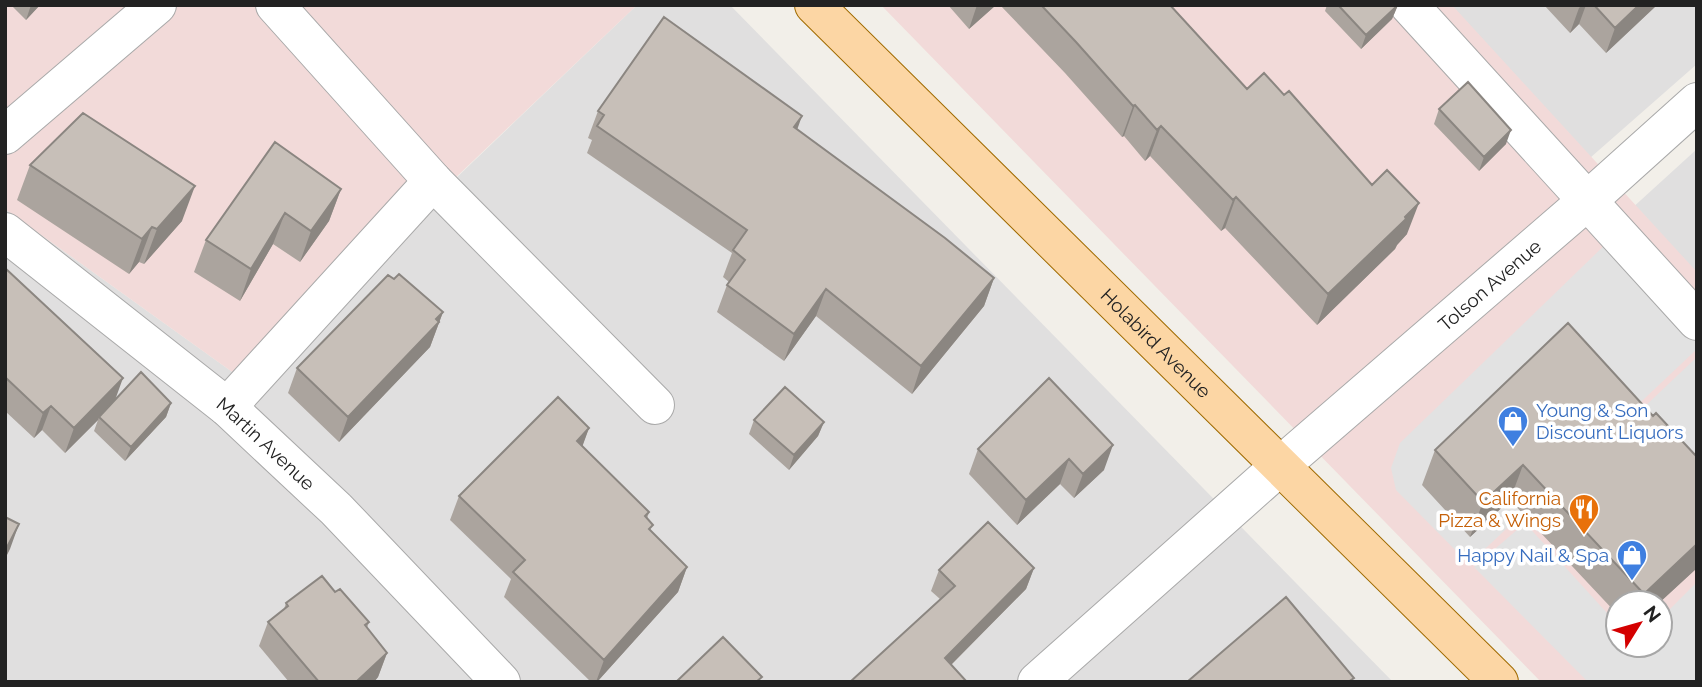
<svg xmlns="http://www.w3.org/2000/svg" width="1702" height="687" font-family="Raleway,sans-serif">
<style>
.residential{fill:#e0dfdf}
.commercial{fill:#f2dad9;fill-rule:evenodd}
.parking{fill:#e2e2e2}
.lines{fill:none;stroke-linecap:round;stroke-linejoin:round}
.minor-casing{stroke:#a9a9a9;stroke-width:40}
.major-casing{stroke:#a06b00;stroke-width:40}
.minor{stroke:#fff;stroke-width:38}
.major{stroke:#fcd6a4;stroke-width:38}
.wall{fill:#aba49e}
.shaded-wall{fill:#8b8681}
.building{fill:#c7bfb8;stroke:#8b8681;stroke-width:2}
.labels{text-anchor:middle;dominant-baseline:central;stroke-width:7;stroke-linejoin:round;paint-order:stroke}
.street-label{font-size:19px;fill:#222;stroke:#fff}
.shop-label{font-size:19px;fill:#366cbe;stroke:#fff;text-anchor:start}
.food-label{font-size:19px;fill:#c56008;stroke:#fff;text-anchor:end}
</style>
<rect width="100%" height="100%" fill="#f2efe9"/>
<!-- residential -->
<path class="residential" d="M637 5H730L1393 682H5V209L249 384 431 202Z
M1422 5H1697V64L1574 172Z
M1697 149V304L1619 220Z"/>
<!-- commercial -->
<path class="commercial" d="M5 5H637L431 201 249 384 5 209Z
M881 5H1452L1697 272V682H1541ZM1618 603H1660V645H1618Z"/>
<!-- parking -->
<path class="parking" d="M1610 240 1697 336V349L1469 564 1396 490 1391 468 1400 443Z
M1697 357V484L1649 434 1538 532 1527 518Z
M1525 523 1618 625V645H1660V619L1697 582V682H1588L1474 567Z"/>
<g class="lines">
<!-- minor casing -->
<g class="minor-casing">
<g id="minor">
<path d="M275 5 433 181 655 405"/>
<path d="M1409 5 1697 321"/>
<path d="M5 135 157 5"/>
<path id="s1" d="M5 232 227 407 336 509 501 682"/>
<path d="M227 407 433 181"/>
<path id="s2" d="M1037 682 1280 466 1587 201 1697 102"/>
</g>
</g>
<!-- major casing -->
<g class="major-casing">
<g id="major">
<path id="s3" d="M814 5 1499 682"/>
</g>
</g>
<!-- minor -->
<use href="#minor" class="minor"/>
<!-- major -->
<use href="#major" class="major"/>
</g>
<!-- wall -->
<path class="wall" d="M11 5H40L26 20Z
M948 5H996L969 29Z
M1000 5H1170L1247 89 1407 234 1397 245 1395 249 1317 325 1225 228 1221 231 1150 156 1145 161 1124 136 1122 137 1065 73Z
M1327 5H1398L1392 19 1361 49 1325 11Z
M1544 5H1657L1606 53 1579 24 1570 33Z
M1439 109 1506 144 1479 171 1434 124Z
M598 111 797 130 994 278 984 306 912 394 816 316 784 361 717 312 727 285 729 282 723 277 732 253 587 153 592 140 588 138Z
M30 165 182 221 144 264 139 262 129 274 17 200Z
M341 189 329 221 300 262 273 244 240 301 194 272 206 240Z
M5 268 116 399 171 403 166 417 125 461 94 431 98 420 65 453 42 430 34 438 5 411Z
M443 312 430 347 339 442 288 393 297 368Z
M1049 378 1104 470 1074 498 1060 484 1017 525 969 474 978 449Z
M1653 416 1697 568 1659 603H1618V615L1510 500 1470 537 1422 485 1435 450Z
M754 420 824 422 818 436 789 470 749 434Z
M589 428 582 446 649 512 647 519 651 531 687 567 678 592 597 682H591L504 597 511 579 450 520 459 496Z
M1034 568 1026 589 951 665 850 682 940 599 931 591 939 570Z
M335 592 369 622 367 628 387 653 378 677 374 682H289L259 646 268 622 284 609 286 603Z"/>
<!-- shaded-wall -->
<path class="shaded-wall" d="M31 5H40L26 20Z
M977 5H996L969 29Z
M1398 5 1392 19 1361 49 1366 35Z
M1582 5H1586L1579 24 1570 33 1579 8Z
M1639 5H1657L1606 53 1615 28Z
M1135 105 1124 136 1122 137 1133 106Z
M802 116 792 144 794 127Z
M1161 126 1150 156 1145 161 1157 130Z
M1511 130 1506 144 1479 171 1484 157Z
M195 186 182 221 144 264 157 229Z
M341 189 329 221 300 262 311 231Z
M1236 197 1225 228 1221 231 1233 200Z
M1419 203 1407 234 1397 245 1395 249 1317 325 1328 294Z
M285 213 273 244 240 301 251 269Z
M152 227 139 262 129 274 142 239Z
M994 278 984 306 912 394 921 366Z
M826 289 816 316 784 361 794 334Z
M443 312 430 347 339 442 348 417Z
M123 378 114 403 99 417 98 420 65 453 74 428Z
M171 403 166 417 125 461 131 447Z
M51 406 42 430 34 438 43 413Z
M824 422 818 436 789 470 794 455Z
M589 428 580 453 577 441Z
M1113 445 1104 470 1074 498 1083 474Z
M1069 459 1060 484 1017 525 1026 500Z
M1523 465 1510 500 1470 537 1483 502Z
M19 524 10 549 5 559V551Z
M1697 544V568L1659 603H1640L1644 594Z
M687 567 678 592 597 682H596L604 660Z
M1034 568 1026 589 937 679 945 658Z
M387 653 378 677 374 682H356Z"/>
<!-- building -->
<path class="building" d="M1041 5H1170L1247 89 1264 73 1284 95 1289 91 1372 185 1387 170 1419 203 1405 217 1406 219 1328 294 1236 197 1233 200 1161 126 1157 130 1135 105 1133 106 1076 42Z
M1338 5H1398L1366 35Z
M1594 5H1639L1615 28Z
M664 17 802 116 794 127 945 238 994 278 921 366 826 289 794 334 727 285 745 260 733 250 747 230 597 126 604 115 598 111Z
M1468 82 1511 130 1484 157 1439 109Z
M83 113 195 186 157 229 152 227 142 239 30 165Z
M275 142 341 189 311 231 285 213 251 269 206 240Z
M5 268 123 378 74 428 51 406 43 413 5 377Z
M399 274 443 312 436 319 439 322 348 417 297 368 388 275 394 279Z
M1568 323 1653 416 1656 413 1697 457V544L1644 594 1523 465 1483 502 1435 450Z
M141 372 171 403 131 447 99 417Z
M1049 378 1113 445 1083 474 1069 459 1026 500 978 449Z
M785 387 824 422 794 455 754 420Z
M558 397 589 428 577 441 649 512 645 516 653 525 649 529 687 567 604 660 513 572 525 560 459 496Z
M5 517 19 524 5 551Z
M988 522 1034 568 945 658 967 682H850L955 586 939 570Z
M322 576 335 592 340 589 369 622 365 625 387 653 356 682H319L268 622 288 606 286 603Z
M1286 597 1354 678 1348 682H1187Z
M723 637 762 677 756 682H676Z"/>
<!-- icons -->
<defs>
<g id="shop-pin" transform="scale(1.575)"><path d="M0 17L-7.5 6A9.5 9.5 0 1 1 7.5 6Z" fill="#3f7fe0" stroke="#fff"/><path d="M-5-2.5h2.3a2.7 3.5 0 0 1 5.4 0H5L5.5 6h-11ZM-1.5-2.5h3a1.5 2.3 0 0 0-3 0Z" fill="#fff"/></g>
<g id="restaurant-pin" transform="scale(1.575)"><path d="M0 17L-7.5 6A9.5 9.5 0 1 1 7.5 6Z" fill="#e8710a" stroke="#fff"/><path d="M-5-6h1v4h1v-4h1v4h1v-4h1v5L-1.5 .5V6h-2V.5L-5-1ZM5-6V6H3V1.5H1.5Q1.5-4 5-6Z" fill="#fff"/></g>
</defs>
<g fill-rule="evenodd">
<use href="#shop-pin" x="1513" y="421"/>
<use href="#restaurant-pin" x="1584" y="509"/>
<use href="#shop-pin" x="1632" y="555"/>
</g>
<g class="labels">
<!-- street labels -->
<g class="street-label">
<text stroke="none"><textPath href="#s2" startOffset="602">Tolson Avenue</textPath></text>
<text stroke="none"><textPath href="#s3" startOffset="481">Holabird Avenue</textPath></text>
<text stroke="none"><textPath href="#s1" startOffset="336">Martin Avenue</textPath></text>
</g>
<!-- shop labels -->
<g class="shop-label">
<text x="1536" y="410">Young &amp; Son<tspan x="1536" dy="22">Discount Liquors</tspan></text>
<text x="1609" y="555" text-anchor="end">Happy Nail &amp; Spa</text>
</g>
<!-- food labels -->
<g class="food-label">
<text x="1561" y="498">California<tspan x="1561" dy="22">Pizza &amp; Wings</tspan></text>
</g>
</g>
<!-- border -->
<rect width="1702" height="687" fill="none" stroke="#222222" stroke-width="14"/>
<!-- north arrow -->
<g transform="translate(1639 624) rotate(53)"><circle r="33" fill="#ffffff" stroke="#a7a7a7" stroke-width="2"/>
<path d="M0-5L12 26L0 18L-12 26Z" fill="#d40000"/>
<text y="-10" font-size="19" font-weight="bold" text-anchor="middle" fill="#222222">N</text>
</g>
</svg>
